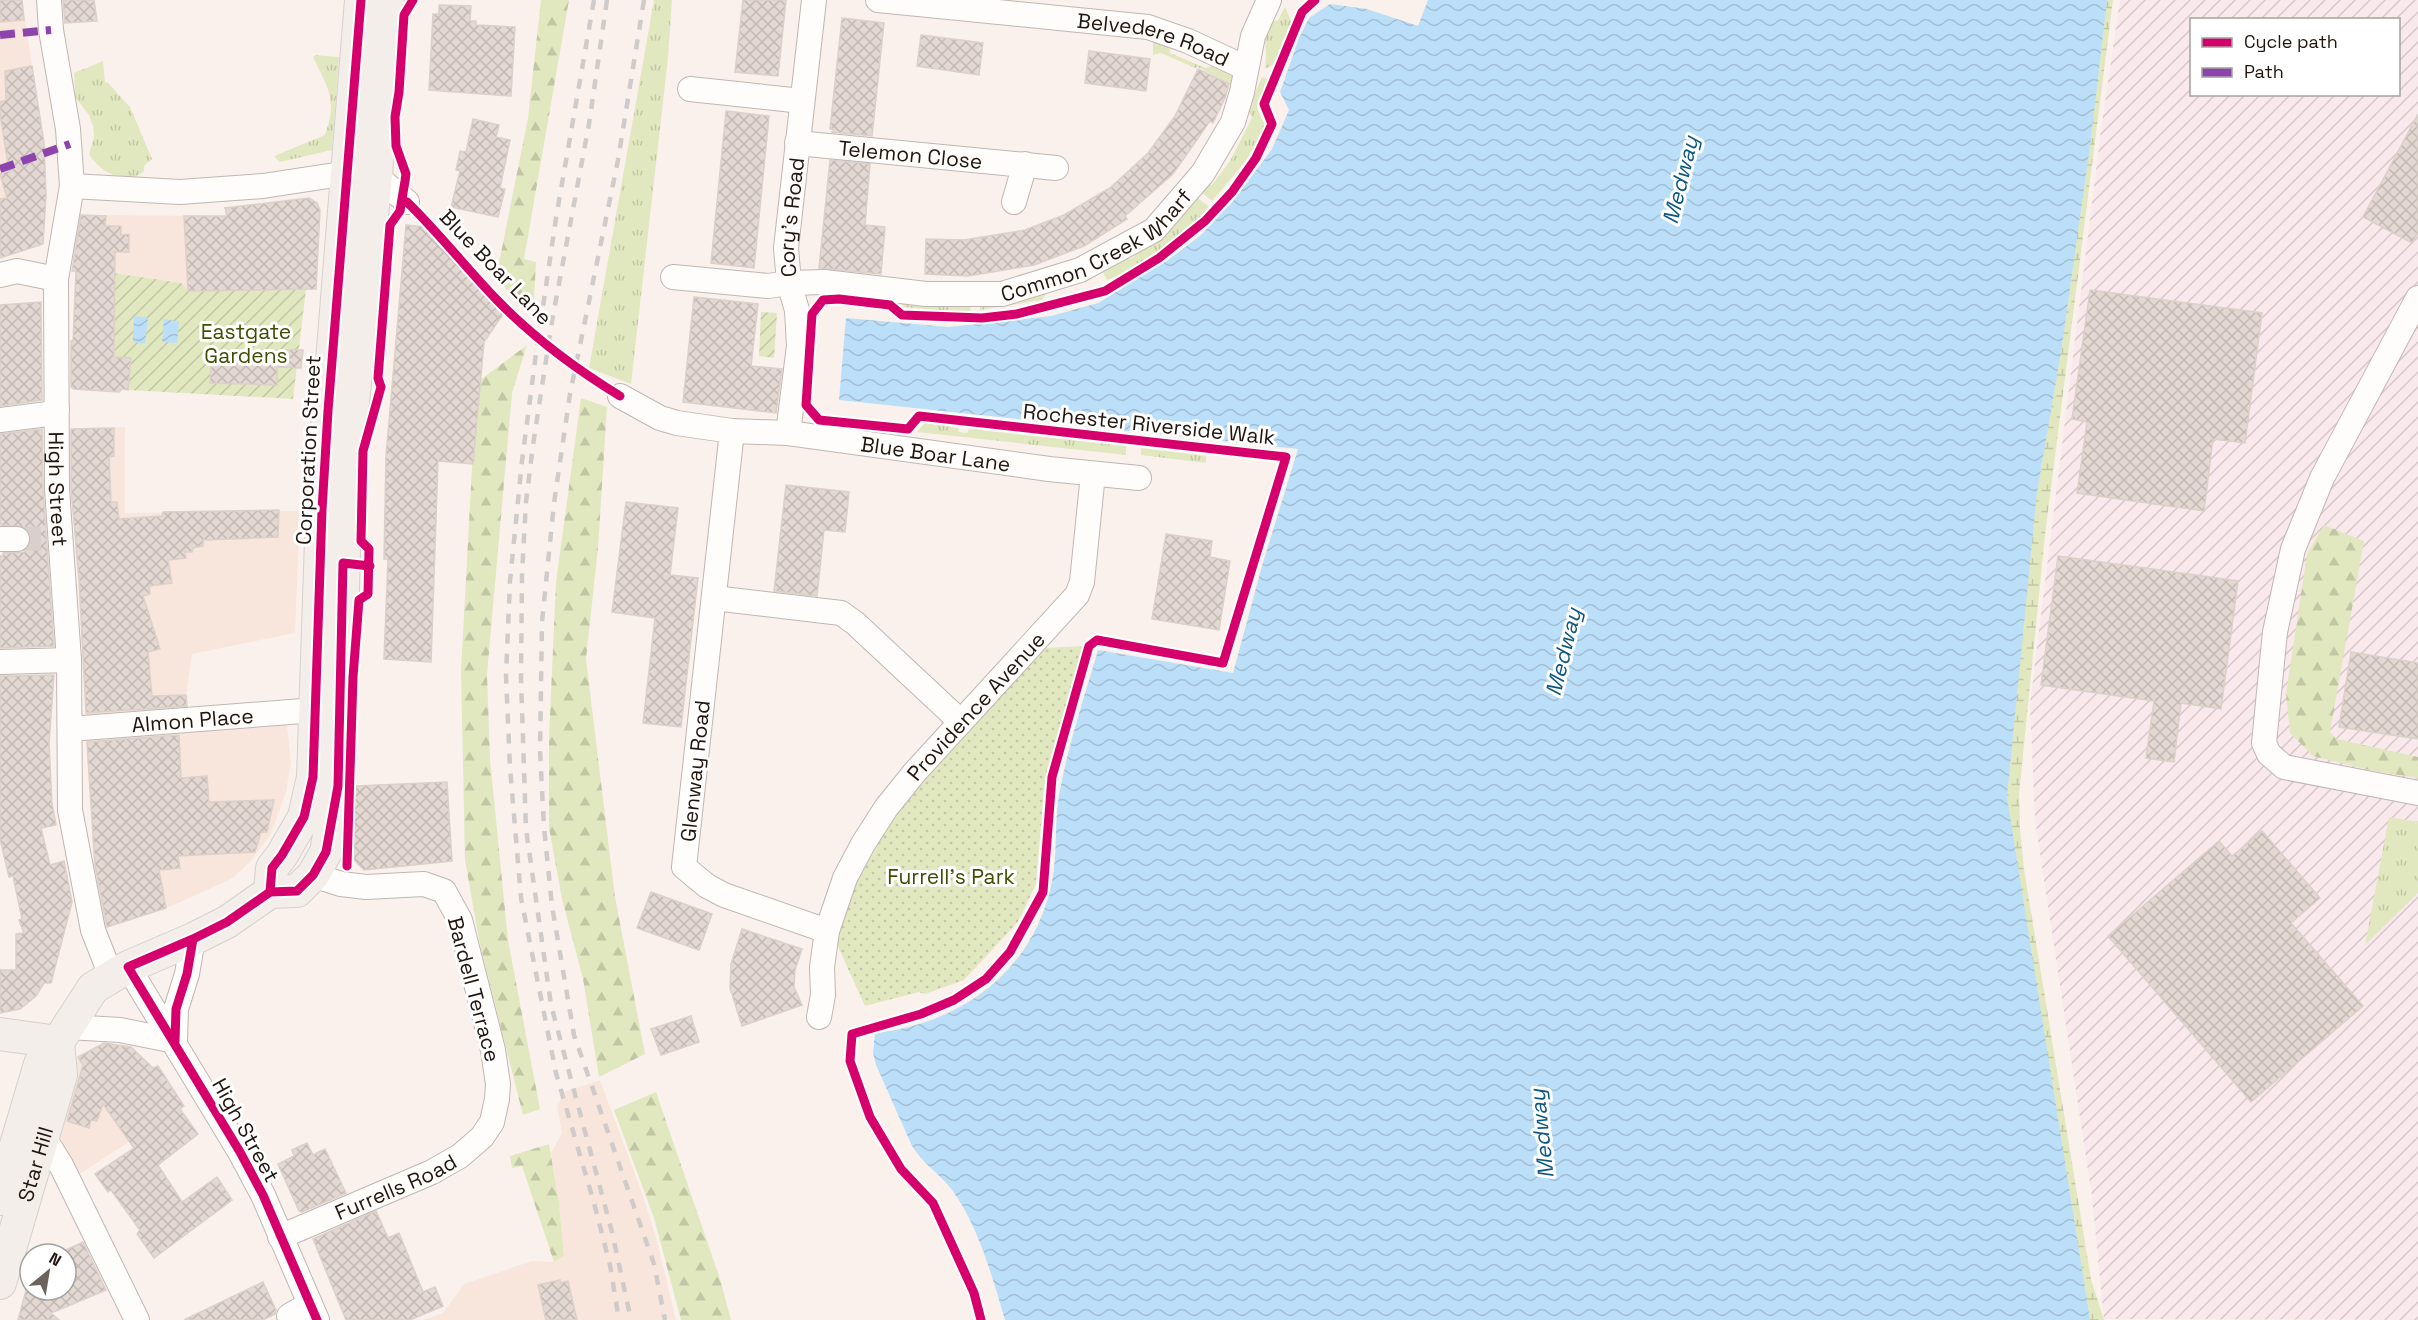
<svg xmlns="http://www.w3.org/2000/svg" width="2418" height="1320" font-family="'Space Grotesk',sans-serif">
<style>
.built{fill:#f8e6dc}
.industrial{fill:url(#industrial-furrows);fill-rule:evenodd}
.grass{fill:url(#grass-tufts)}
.forest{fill:url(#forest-firs)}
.wetland{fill:url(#wetland-marsh)}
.park{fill:url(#park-dots)}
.garden{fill:url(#garden-furrows)}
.water{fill:url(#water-waves)}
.building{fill:url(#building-cross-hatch);stroke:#dbd0ca;stroke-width:1.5}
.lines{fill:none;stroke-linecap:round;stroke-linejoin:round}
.minor-tunnel{stroke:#d9d0cc;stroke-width:24;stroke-dasharray:24 12;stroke-linecap:butt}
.minor-casing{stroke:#c0b6b1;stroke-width:26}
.major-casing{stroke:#d5d0cd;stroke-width:34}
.minor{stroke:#fefdfc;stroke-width:24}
.major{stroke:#f3eeea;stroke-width:32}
.rail{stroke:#cecbca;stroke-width:4.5;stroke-dasharray:10 10;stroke-linecap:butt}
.quiet{stroke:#8e44ad;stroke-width:8;stroke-dasharray:15 8;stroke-linecap:butt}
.cycleway-casing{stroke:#fff;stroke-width:13}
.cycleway{stroke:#d6006c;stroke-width:9}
.labels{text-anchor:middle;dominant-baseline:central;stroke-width:6;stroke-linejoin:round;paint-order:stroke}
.street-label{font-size:21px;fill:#21150e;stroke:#fff}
.park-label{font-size:21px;fill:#3e4d00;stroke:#fff}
.water-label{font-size:22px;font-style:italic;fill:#0b5780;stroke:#fff}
</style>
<defs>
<pattern id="industrial-furrows" width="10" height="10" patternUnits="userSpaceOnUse" patternTransform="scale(1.5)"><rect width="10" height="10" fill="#fae9ec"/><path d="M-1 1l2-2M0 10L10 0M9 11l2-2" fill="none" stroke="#d6c7c9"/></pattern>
<pattern id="grass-tufts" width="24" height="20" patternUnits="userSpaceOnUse" patternTransform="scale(1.5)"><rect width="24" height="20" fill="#e1e8c0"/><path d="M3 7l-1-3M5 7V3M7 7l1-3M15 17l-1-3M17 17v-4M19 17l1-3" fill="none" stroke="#c1c6a4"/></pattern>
<pattern id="forest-firs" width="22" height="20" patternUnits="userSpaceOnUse" patternTransform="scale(1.5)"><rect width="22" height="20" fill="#e1e8c0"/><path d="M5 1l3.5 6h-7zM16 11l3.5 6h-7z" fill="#c1c6a4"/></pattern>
<pattern id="wetland-marsh" width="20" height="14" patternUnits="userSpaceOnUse" patternTransform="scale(1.5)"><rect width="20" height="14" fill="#e1e8c0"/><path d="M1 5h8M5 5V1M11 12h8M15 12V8" fill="none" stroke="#c1c6a4"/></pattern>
<pattern id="park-dots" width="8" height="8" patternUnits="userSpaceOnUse" patternTransform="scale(1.5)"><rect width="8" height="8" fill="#e1e8c0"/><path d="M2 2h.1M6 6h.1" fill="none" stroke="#c1c6a4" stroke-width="1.8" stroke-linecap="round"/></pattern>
<pattern id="garden-furrows" width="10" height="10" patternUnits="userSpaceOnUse" patternTransform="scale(1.5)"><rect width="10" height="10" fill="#e1e8c0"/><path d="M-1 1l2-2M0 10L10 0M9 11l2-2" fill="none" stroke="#c1c6a4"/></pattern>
<pattern id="water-waves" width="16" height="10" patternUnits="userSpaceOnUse" patternTransform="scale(1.5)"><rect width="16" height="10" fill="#bcdff9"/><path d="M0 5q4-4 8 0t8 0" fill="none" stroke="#a1bed4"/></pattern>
<pattern id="building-cross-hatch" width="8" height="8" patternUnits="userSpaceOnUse" patternTransform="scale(1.5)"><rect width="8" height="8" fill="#e4d8d2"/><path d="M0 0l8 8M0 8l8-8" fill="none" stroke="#c3b8b3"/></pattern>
</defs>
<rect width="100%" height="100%" fill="#faf1ed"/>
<!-- built -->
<path class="built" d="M0 0H22L44 143 37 144 45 215 43 244 0 258Z
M309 198 317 203 320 210 316 289 188 291 180 283 114 273 72 271 76 215 226 216 225 208Z
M125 427V513L300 511 295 633 192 654 186 695 188 712 86 718 72 429Z
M287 725 291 762 286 792 271 834 250 862 233 878 174 905 105 928 94 866 86 739Z
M78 1057 153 1068 158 1066 184 1106 75 1177 56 1139 74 1062Z
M600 1080 642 1193 656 1237 676 1320H423L443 1313 464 1284 532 1261 552 1262 564 1256 559 1203 551 1153 562 1133 557 1106 566 1091Z"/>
<!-- industrial -->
<path class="industrial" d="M2120 0H2418V1320L2104 1319 2092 1197 2035 820 2030 704 2101 130ZM2192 20H2398V94H2192Z"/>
<!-- grass -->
<path class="grass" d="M654 0H672L668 58 631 384 589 368Z
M1285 7 1292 23 1275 64 1265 69 1266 54 1264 25 1278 20Z
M1153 41 1169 45 1170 53 1206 68 1216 64 1231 69 1235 78V87L1198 67 1195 68 1161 53 1153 55Z
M316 55 339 57 332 150 280 162 274 156 325 135C338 99 328 89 313 57Z
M103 61 105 83 107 82 130 107 152 159 144 166V171C127 187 99 172 89 154L94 137 93 126 89 115 75 97 74 73Z
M1262 77 1268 79 1257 108 1266 127 1245 162 1212 201 1200 191 1205 185H1212L1230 161 1252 118 1248 109Z
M1196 196 1209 207C1185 234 1142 269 1107 280L1100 266 1119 255 1131 259 1190 208 1191 203Z
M1092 275 1047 293 1042 300 980 310V299Z
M897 299 970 304 971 314 904 307Z
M925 423 958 428 959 432 967 433 969 429 1126 446V455L917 432Z
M1141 448 1206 456V463L1141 455Z
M2389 817 2418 822V893L2365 945Z"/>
<!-- forest -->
<path class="forest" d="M541 0H569L524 259 536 262 533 315 506 290 498 268 528 118Z
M527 345 512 393 487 674 490 759 508 940 540 1109 523 1115 480 945 465 860 461 671 472 467 480 380Z
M581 398 607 407 598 548 586 659 615 897 645 1054 599 1077 583 979 562 899 549 828V737L556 582Z
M2324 525 2364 541 2330 732 2337 739 2418 757V778L2374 771 2313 756 2290 733 2286 694 2307 554Z
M656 1092 720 1279 731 1320H681L654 1218 614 1110Z
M549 1144 559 1203 564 1256 554 1262 522 1166 512 1168 510 1156Z"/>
<!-- wetland -->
<path class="wetland" d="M2047 0H2113L2045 535 2019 795 2020 828 2024 869 2091 1279 2104 1320H2056L1984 769Z"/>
<!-- park -->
<path class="park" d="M1083 646 1044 789 1036 884 1018 922 964 980 925 994 919 992 865 1006 830 929 896 813 1043 648Z"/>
<!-- garden -->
<path class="garden" d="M114 273 181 283 188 291 306 289 293 399 128 390 131 358 114 357 115 343 109 337Z
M761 312 777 313 774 358 759 356Z"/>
<!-- water -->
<path class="water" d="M1428 0H2107L2090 146 2061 352 2037 492 2007 797 2090 1320H1005C993 1279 978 1225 952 1190 940 1174 922 1163 912 1146L876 1065 873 1053 875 1033C960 1024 1032 972 1051 886 1058 857 1054 825 1059 795 1068 746 1084 698 1098 650L1233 673 1262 566 1298 449 839 400 846 318 949 327 1051 316 1098 303 1168 260 1201 235 1234 200 1272 149 1289 110 1280 92 1299 38 1309 18 1330 4 1367 9 1418 26Z
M134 316 148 318 145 344 133 342Z
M164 319 179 322 177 343 162 342Z"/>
<!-- building -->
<path class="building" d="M0 0H22L24 20 0 22Z
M63 0H94L97 21 65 23Z
M743 0H786L778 76 735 72Z
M439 5 471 6 470 21H476V25L515 27 511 96 429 90 433 14H439Z
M842 18 884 23 872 136 832 132 833 129H830Z
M921 35 983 43 979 75 917 66Z
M1089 51 1150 59 1146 91 1085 83Z
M32 66 44 143 46 195 43 244 0 258V199L7 198 0 174 9 171 0 114V102L6 100 5 71Z
M1198 69 1229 84 1225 98 1213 123 1210 121 1173 174 1125 216 1127 219 1084 246 1034 265 968 276 925 274 926 239 964 240 1025 230 1064 215 1110 188 1148 153 1175 116Z
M726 111 769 116 754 268 711 263Z
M2418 114V233L2412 243 2363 217Z
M473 119 499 125 496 137 510 140 500 188 505 189 498 217 451 207 460 171 456 170 460 151 466 152Z
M830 160 870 164 865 225 885 227 881 274 819 268Z
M309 198 317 203 320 210 316 289 188 291 184 216H227L225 208Z
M81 215 106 216 105 226H121V235L129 234V252H115L114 357 131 358 128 390 122 389 119 392 74 389 71 387V341H73L76 271H72Z
M406 225 425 227 503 314 484 342 473 464 438 461 431 662 384 659 388 559H384L386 456Z
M2090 290 2262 313 2245 443 2213 439 2204 511 2077 493 2087 422 2072 419Z
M694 297 758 304 751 366 782 369 776 413 683 402Z
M41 302 42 400 0 406V305Z
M212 350H303L301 368 277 367V385L210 383Z
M114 428V456L109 457 111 502H117L119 519 162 516 163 512 279 510 278 537 203 540V546L193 548 192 552H185L186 558 168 560 172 583 149 586 150 594 143 596 160 649 148 652 152 696 186 695 187 706 86 713 79 580 71 488V429Z
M42 429 43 490 54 646 0 648V556H3V553L24 552 29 547 31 540 30 532 25 527 1 525 0 522V434Z
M786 485 849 492 845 532 824 530 817 596 774 591Z
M626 502 678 508 670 575 698 578 681 727 643 723 655 618 612 612Z
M1166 534 1212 541 1210 557 1230 561 1219 630 1152 619Z
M2058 556 2238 581 2221 709 2181 703 2174 762 2146 758 2154 701 2041 685Z
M2351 652 2418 663V739L2339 727Z
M54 675 49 743 52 804 56 825 41 828 50 865 64 861 72 902 51 983H44L36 996 20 1009 0 1013V970H16V934L24 933 19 920 22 919 13 876 9 877 0 839V676Z
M179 735 181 778 207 776 209 802 274 800 267 832H261L255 852 178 856 180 868 159 870 166 908 107 927 95 865 87 742Z
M447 782 452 861 364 870 354 860 353 806 356 786Z
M2262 831 2320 898 2291 923 2363 1006 2251 1102 2108 936 2219 841 2232 856Z
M651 892 712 914 699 950 637 928Z
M742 929 802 949 795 970 794 987 802 1005 742 1026 730 988 731 964Z
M691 1016 699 1042 661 1055 651 1029Z
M104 1043 131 1047 153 1068 158 1066 184 1106 180 1109 198 1134 158 1165 182 1202 217 1177 232 1200 154 1258 137 1234 140 1230 111 1190 108 1192 95 1174 134 1148 103 1104 97 1121 91 1120 89 1128 67 1121 83 1065 78 1057Z
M307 1143 313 1155 325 1149 346 1193 302 1212 299 1211 278 1164 294 1156 292 1150Z
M376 1211 388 1238 399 1233 423 1292 435 1287 443 1306 410 1320H346L313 1239Z
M83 1242 106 1290 51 1313 59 1320H18L26 1290H66V1250Z
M560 1280 561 1283 568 1281 577 1320H546L538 1285Z
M263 1282 276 1310 275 1314 263 1320H184Z"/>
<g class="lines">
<!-- minor-tunnel -->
<path class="minor-tunnel" d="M17 539 49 538"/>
<!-- minor casing -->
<g class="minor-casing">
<g id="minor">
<path id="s1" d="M49 0 51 30 68 129 72 186 56 279 57 489 69 660 70 810 93 930 111 976"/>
<path id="s2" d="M878 0 1148 27 1188 41 1246 68"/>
<path d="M690 89 802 101"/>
<path id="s3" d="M797 143 1056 168"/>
<path d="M72 186 180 192 263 186 348 173 376 176 407 202"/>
<path d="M1014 202 1025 164"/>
<path d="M0 275 17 271 56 279"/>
<path id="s4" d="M673 277 768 286 789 283 824 282 926 294H1002L1080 270 1154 230 1203 173 1233 122 1242 92 1253 36 1269 0"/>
<path d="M2418 298 2322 478 2293 549 2275 632 2264 743 2269 754 2284 767 2418 793"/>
<path id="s5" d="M620 396 660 418 677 423 732 431 788 433 1049 469 1139 478"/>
<path d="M0 420 48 414 57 410"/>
<path d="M732 431 684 867 707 886 724 895 827 931 822 967 823 995 819 1017"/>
<path id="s6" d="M788 433 799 346 797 310 789 283 786 248 814 0"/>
<path d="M0 539H17"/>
<path d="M714 598 841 613 855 623 961 722"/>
<path d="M0 662 69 660"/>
<path id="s7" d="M70 729 316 710"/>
<path id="s8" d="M827 931 845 878 863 844 886 808 915 772 1077 595 1082 582 1093 474"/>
<path d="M128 967 240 1152 263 1195 317 1320"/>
<path d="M68 1027 120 1030 175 1041"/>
<path d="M175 1041 176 1009 187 974 193 939"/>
<path d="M43 1136 61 1165 137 1320"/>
<path id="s9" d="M280 1237 432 1172 460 1156 482 1137 492 1122 497 1099 498 1084 493 1050 460 920 444 891 424 884 366 887 341 884 313 875"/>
<path d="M290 1320 289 1316 310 1304"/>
</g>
</g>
<!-- major casing -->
<g class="major-casing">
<g id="major">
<path d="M270 892 272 868 282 855 304 817 313 777 322 510 328 411 361 0"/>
<path d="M0 1034 58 1042"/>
<path d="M0 1199 40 1064 58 1042 93 988 128 967 193 939 227 922 270 892 297 891 313 875 326 852 338 786 346 471 376 176 388 0"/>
<path id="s10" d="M0 1283 61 1075 58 1042"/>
</g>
</g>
<!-- minor -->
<use href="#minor" class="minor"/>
<!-- major -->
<use href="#major" class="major"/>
<!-- rail -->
<path class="rail" d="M594 0 556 218 535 361 522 461 510 581 506 676 510 768 521 898 556 1073 594 1203 610 1265 619 1320
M607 0 589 124 552 321 533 445 526 502 522 574 521 679 526 829 551 1005 612 1232 631 1320
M644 0 618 160 570 394 554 503 542 622 540 751 544 827 552 906 574 1035 654 1264 665 1320"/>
<!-- quiet -->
<path class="quiet" d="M0 35 51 30
M0 169 70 144"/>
<!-- cycleway casing -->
<g class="cycleway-casing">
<path id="cycleway" d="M407 202C439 233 466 268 497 300 533 337 576 369 620 396
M347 866 353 677 359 600 368 594 369 549 361 541 363 451 381 387 378 378 390 225 400 211 405 181 406 174 396 146 395 117 399 92 404 15 413 0
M270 892 272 868 282 855 304 817 313 777 322 510 328 411 361 0
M175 1041 176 1009 187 974 193 939
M317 1320 263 1195 240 1152 128 967 193 939 227 922 270 892 297 891 313 875 326 852 338 786 343 563 370 566
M981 1320 974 1293 933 1203 901 1169 870 1117 850 1061 852 1034 921 1014 954 1000 986 979 1010 952 1043 892 1052 777 1089 646 1097 640 1223 663 1286 457 919 416 908 429 819 420 806 405 812 314 823 300 839 299 890 305 902 315 982 318 1017 314 1105 291 1159 258 1205 221 1232 192 1256 158 1272 124 1264 104 1302 12 1315 0"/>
</g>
<!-- cycleway -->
<use href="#cycleway" class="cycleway"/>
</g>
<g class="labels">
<!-- street labels -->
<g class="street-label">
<text stroke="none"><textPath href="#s2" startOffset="279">Belvedere Road</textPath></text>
<text stroke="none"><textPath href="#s3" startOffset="114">Telemon Close</textPath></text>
<text stroke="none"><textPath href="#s6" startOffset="218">Cory's Road</textPath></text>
<text stroke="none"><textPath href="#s4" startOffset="438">Common Creek Wharf</textPath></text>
<text transform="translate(496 267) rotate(46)">Blue Boar Lane</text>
<text transform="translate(1149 424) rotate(6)">Rochester Riverside Walk</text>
<text transform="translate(308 450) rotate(-87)">Corporation Street</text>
<text stroke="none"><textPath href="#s5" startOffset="324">Blue Boar Lane</textPath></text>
<text stroke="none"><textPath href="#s1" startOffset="492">High Street</textPath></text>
<text stroke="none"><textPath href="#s8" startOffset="273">Providence Avenue</textPath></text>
<text stroke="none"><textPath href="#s7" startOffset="123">Almon Place</textPath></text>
<text transform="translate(695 771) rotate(-84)">Glenway Road</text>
<text transform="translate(474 989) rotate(75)">Bardell Terrace</text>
<text transform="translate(246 1130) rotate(61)">High Street</text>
<text stroke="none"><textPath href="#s10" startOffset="124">Star Hill</textPath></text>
<text stroke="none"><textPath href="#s9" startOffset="126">Furrells Road</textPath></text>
</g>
<!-- park labels -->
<g class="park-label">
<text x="246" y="331">Eastgate<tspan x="246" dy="24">Gardens</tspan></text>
<text x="951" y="876">Furrell's Park</text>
</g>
<!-- water labels -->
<g class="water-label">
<text transform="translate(1680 180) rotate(-76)">Medway</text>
<text transform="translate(1563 652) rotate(-76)">Medway</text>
<text transform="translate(1541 1134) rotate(-96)">Medway</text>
</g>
</g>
<!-- legend -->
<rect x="2190" y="18" width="210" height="78" fill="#ffffff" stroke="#a6a19f" stroke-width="1.5"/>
<rect x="2202" y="38" width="30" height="9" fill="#d6006c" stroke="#a6a19f" stroke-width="1.5"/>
<text x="2244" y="48" font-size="18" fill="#21150e">Cycle path</text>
<rect x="2202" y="68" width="30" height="9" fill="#8e44ad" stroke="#a6a19f" stroke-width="1.5"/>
<text x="2244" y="78" font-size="18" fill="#21150e">Path</text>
<!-- north arrow -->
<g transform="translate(48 1272) rotate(30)"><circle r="28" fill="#ffffff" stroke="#a6a19f" stroke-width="1.5"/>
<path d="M0-4.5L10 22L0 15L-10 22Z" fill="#6d625c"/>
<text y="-9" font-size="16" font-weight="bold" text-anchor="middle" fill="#21150e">N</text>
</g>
</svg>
